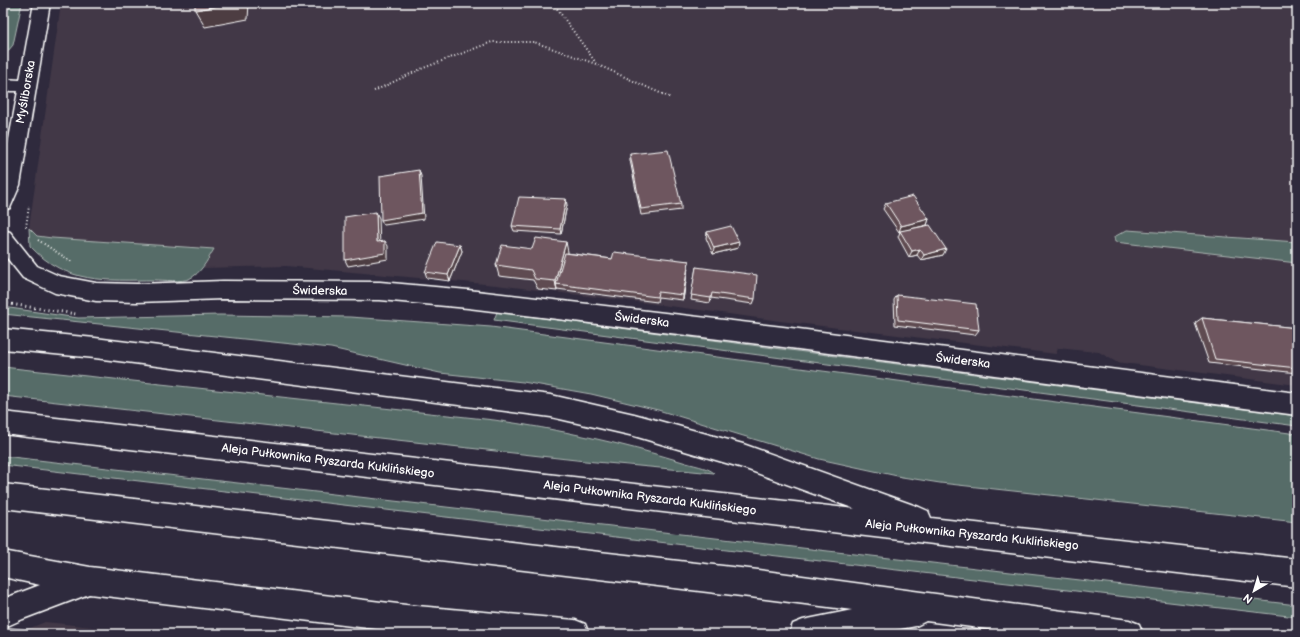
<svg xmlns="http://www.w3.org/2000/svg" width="1300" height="637" font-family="'Balsamiq Sans',sans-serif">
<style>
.built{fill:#423847}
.green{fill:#576c67;stroke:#abb6b3}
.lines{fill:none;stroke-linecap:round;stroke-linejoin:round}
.minor-casing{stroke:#fff;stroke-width:3}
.major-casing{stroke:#fff;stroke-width:3}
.path-far1{stroke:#fff;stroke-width:2;stroke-dasharray:1 2.5;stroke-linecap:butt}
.path{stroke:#fff;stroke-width:3;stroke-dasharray:1 3.5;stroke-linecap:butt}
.minor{fill:#2f2a3d;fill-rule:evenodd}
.major{fill:#2f2a3d;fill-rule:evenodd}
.tram{stroke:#fff;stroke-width:1}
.wall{fill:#5f4b51;stroke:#fff}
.shaded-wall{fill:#4d3d42;stroke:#fff}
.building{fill:#6e575e;stroke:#fff}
.labels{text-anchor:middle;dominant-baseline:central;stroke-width:4;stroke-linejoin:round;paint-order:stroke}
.street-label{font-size:12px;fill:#fff;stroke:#2f2a3d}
</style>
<rect width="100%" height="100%" fill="#2f2a3d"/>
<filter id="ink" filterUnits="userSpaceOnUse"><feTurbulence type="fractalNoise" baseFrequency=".025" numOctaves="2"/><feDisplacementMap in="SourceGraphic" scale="8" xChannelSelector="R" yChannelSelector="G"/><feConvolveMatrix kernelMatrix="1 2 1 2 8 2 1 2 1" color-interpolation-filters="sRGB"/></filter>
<g filter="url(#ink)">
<!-- built -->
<path class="built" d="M61 3H1297V242L1127 230 1114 237 1115 242 1297 263V385L1116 362 1099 352 1086 351 1058 348 1056 354 780 321 677 307 496 285 286 266 203 268 214 249 52 238 37 236 29 228Z
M45 622 55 623 157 634H15Z"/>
<!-- green -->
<path class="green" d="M3 3H22L13 45 3 57Z
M29 228 37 236 52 238 214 249C207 261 201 273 189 279 183 282 163 280 155 280 105 280 67 285 30 246Z
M1127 230 1297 242V263L1115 242 1114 237Z
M3 307 78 318 220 315 350 317 491 327 1297 434V522L940 483 902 477 819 459 658 410 591 394 523 382 440 373 331 348 3 314Z
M497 312 1297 416V426L494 320Z
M3 367 494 420C558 429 621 443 683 462 691 465 708 467 714 473L585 461 3 396Z
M3 456 1297 605V617L3 465Z"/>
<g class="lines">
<!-- minor casing -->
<g class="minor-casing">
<path id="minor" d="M34 3H50L20 185 10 208 3 210V171L18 91H3V79L20 80Z
M3 230 10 232 37 266 59 276 96 283 137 284 223 281 380 282 468 290 783 327 1297 393V415L783 347 468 308 380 300 223 299 137 302 96 301 55 293 23 278 3 253Z"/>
</g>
<!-- major casing -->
<g class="major-casing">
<path id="major" d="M3 329 95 338 551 395 634 414 743 444 919 507 928 511 931 518 1297 559V587L3 434V412L855 509 743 468 634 436 551 417 95 358 3 349Z
M3 484 758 570 1129 620 1139 624 1143 634H1025L926 621 916 626 875 634H789L793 624 803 620 852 610 758 598 3 508Z
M3 551 90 567 406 605 575 620 585 624 589 634H417L89 594 23 619 3 628V599L40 585 3 577Z"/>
</g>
<!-- path-far1 -->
<path class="path-far1" d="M553 3 596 63
M374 91 421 69 492 42H534L596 64 671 98
M26 227 29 206
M38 240 72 262"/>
<!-- path -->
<path class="path" d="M3 303 76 314"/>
<!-- minor -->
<use href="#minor" class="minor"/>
<!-- major -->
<use href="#major" class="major"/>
<!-- tram -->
<path class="tram" d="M3 627 65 634"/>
</g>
<!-- wall -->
<path class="wall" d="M630 154 681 204V210L641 215 630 160Z
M886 203 929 219 927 225 943 255 921 260 917 255 909 257 898 237 900 232H899L883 209Z
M567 205 561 234 514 231 512 226Z
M707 232 738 248 713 254 706 238Z
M460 245 462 251 450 281 427 278 425 272Z
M532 249 568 252 567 253 612 259 689 261 683 300 658 297 657 302 557 289V291L538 289 533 280 499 276 496 265Z
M696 267 755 299 753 304 711 298 710 303 691 300Z
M897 295 979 330 975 335 895 325 894 300Z
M1202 318 1297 328V373L1209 363 1195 323Z"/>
<!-- shaded-wall -->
<path class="shaded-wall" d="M237 3H249L248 19 205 27 195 10Z
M419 170 421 176 424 219 384 225 381 220Z
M566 199 567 205 561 234 560 229Z
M376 212 379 218 380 248 377 242Z
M929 219 927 225 899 232 901 226Z
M385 241 388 246V259L348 266 345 260Z
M566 242 568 252 559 284H556L557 289V291L555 281Z
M739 242 738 248 713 254 714 248Z
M460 245 462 251 450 281 448 275Z
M920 249 917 255 909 257 912 251Z
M946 249 943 255 921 260 924 255Z
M689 261 688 267 683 300V295Z"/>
<!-- building -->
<path class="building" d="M195 3H237L195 10Z
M668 150 681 204 641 209 630 154Z
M419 170 422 213 381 220 380 176Z
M913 196 929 219 901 226 886 203Z
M519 197 566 199 560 229 512 226Z
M376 212 377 242 385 241V253L345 260V217Z
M930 225 946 249 924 255 920 249 912 251 900 231Z
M731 226 739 242 714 248 707 232Z
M536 238 566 242 555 281 535 279 531 270 496 265 502 245 532 249Z
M437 242 460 245 448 275 425 272Z
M614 252 689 261 683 295 658 292 657 297 556 284 565 253 612 259Z
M696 267 757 275 755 299 712 293 711 298 691 295Z
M897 295 976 304 979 330 898 320Z
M1202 318 1297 328V368L1215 359Z"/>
</g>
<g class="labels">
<!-- street labels -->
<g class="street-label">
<text transform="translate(26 92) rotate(-80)">Myśliborska</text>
<text transform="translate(320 291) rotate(1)">Świderska</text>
<text transform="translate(642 320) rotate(7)">Świderska</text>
<text transform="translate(963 361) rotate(7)">Świderska</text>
<text transform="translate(328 461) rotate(7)">Aleja Pułkownika Ryszarda Kuklińskiego</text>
<text transform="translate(650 498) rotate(7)">Aleja Pułkownika Ryszarda Kuklińskiego</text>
<text transform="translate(972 535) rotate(6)">Aleja Pułkownika Ryszarda Kuklińskiego</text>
</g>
</g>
<!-- margin -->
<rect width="1300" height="637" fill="none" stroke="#2f2a3d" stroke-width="16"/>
<rect x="8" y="8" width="1284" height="621" fill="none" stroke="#fff" stroke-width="1.5" filter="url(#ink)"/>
<!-- north arrow -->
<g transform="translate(1254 591) rotate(218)" stroke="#2f2a3d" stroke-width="3" paint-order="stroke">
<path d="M0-3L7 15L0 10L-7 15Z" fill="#ffffff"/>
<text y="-6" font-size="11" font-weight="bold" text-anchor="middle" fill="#ffffff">N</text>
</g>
</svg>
